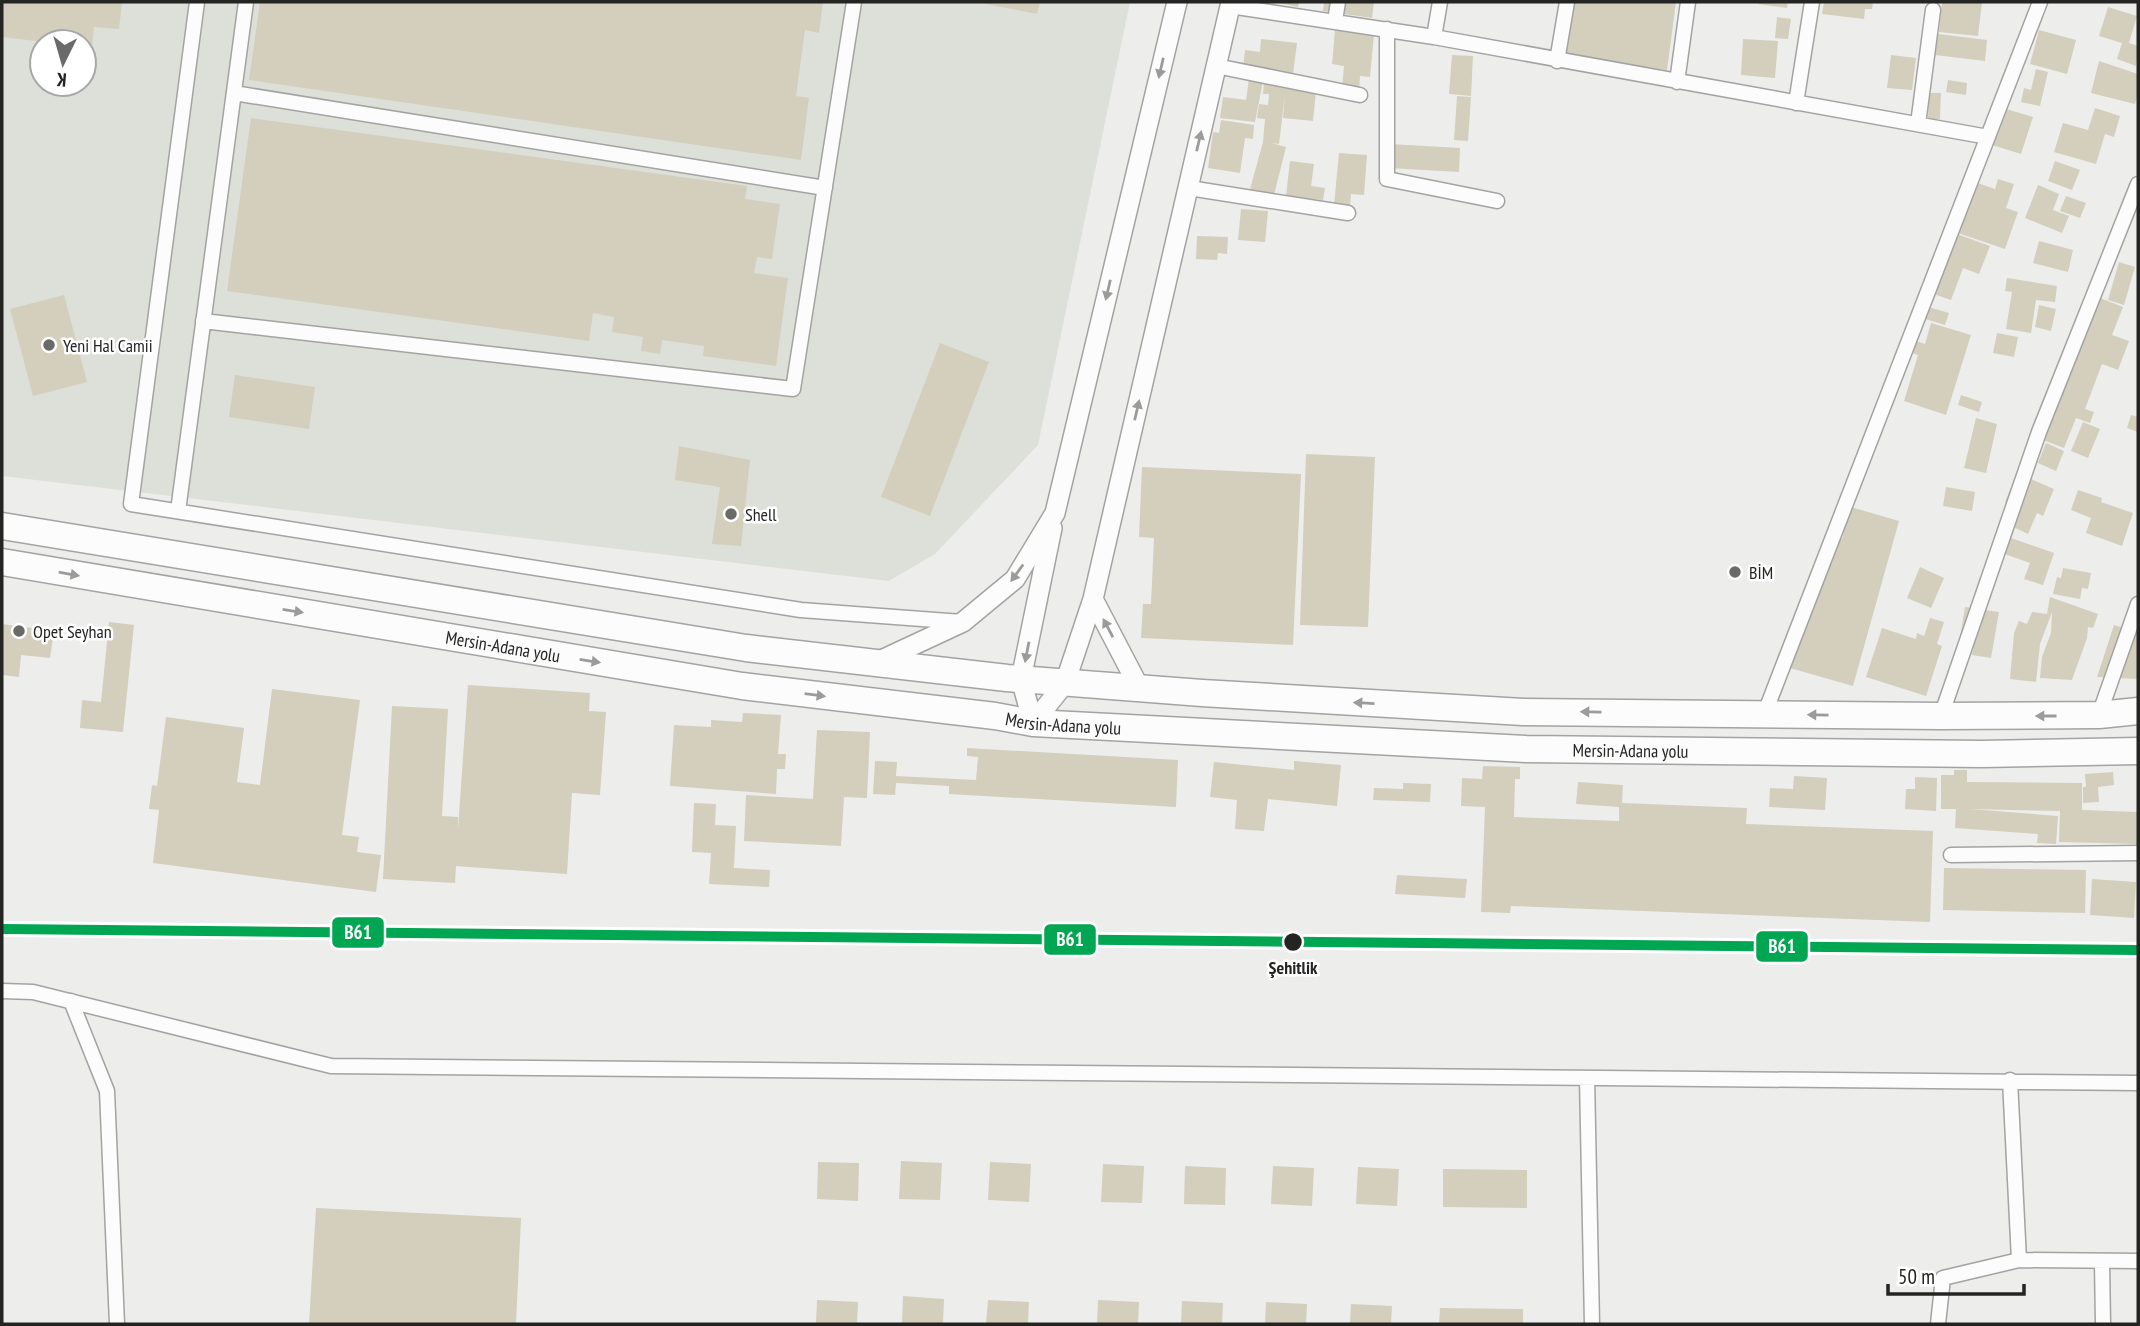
<svg xmlns="http://www.w3.org/2000/svg" width="2140" height="1326" font-family="'PT Sans Narrow',sans-serif">
<style>
.built{fill:#dddfd9;fill-rule:evenodd}
.building{fill:#d3cfbc}
.lines{fill:none;stroke-linecap:round;stroke-linejoin:round}
.street-casing{stroke:#a3a3a2;stroke-width:17}
.secondary-casing{stroke:#a3a3a2;stroke-width:22}
.highway-casing{stroke:#a3a3a2;stroke-width:29}
.street{stroke:#fcfcfc;stroke-width:14}
.secondary{stroke:#fcfcfc;stroke-width:19}
.highway{stroke:#fcfcfc;stroke-width:26}
.rail-1-casing{stroke:#fff;stroke-width:16}
.rail-1{stroke:#00a651;stroke-width:10}
.oneway{fill:#9b9b9a}
.poi-dot{fill:#6a6a69;stroke:#fff;stroke-width:2.5}
.stop-dot{fill:#242423;stroke:#fff;stroke-width:2.5}
.labels{text-anchor:middle;dominant-baseline:central;stroke-width:5;stroke-linejoin:round;paint-order:stroke}
.poi-label{font-size:18px;fill:#242423;stroke:#fff;text-anchor:start}
.street-label{font-size:18px;fill:#242423;stroke:#fff}
.stop-label{font-size:18px;font-weight:bold;fill:#242423;stroke:#fff}
.line-badge{stroke:#fff;stroke-width:2.5}
.badge-label{font-size:19px;text-anchor:middle;font-weight:bold;fill:#fff}
</style>
<rect width="100%" height="100%" fill="#ededec"/>
<!-- built -->
<path class="built" d="M2 2H1130L1038 445 935 554 889 581 2 476ZM42 42H84V84H42Z"/>
<!-- building -->
<path class="building" d="M2 2H122L119 29 94 27 92 48 84 47V42H45L2 37Z
M260 2H823L819 33 805 30 796 96 809 98 801 160 249 80Z
M976 2H1040L1037 14Z
M1274 2H1299L1298 7Z
M1324 2H1374L1372 18 1323 11Z
M1569 2H1676L1667 70 1561 56Z
M1759 2H1788L1787 8 1758 4Z
M1824 2H1873L1872 9H1865L1864 19 1822 14Z
M1942 2 1982 3 1978 36 1939 32Z
M2108 7 2137 16 2129 43 2138 46 2136 66 2117 59 2122 43 2099 36Z
M1777 17 1791 19 1788 39 1775 38Z
M1335 30 1374 34 1370 77 1360 76 1359 90 1342 88 1344 66 1332 64Z
M2039 30 2076 40 2067 74 2030 64Z
M1938 34 1987 40 1985 61 1935 55Z
M1261 39 1297 43 1293 74 1243 68 1245 50 1260 52Z
M1743 39 1778 41 1775 78 1741 75Z
M1452 55 1473 56 1471 96 1449 94Z
M1891 55 1916 58 1912 90 1887 88Z
M2099 61 2138 74V92L2135 104 2091 93Z
M2036 69 2048 72 2040 106 2021 102 2024 88 2031 90Z
M1249 79 1263 81 1255 122 1220 118 1223 97 1246 100Z
M1948 80 1967 83 1966 95 1946 92Z
M1264 83 1316 91 1313 121 1283 118 1285 95 1279 144 1271 143 1286 147 1273 199 1249 193 1263 142 1265 119 1257 118 1259 104 1268 105 1269 94H1263Z
M1929 93H1941L1940 119H1928Z
M1457 96 1471 97 1468 141 1454 140Z
M2003 108 2033 117 2021 154 1992 145Z
M2095 108 2120 116 2114 137 2105 134 2096 164 2054 152 2063 123 2088 130Z
M251 118 747 186 745 199 780 204 772 259 757 257 754 273 788 278 776 366 703 356 704 346 662 340 660 354 641 351 643 337 612 332 614 317 593 313 589 341 227 291Z
M1221 120 1254 125 1253 139 1245 138 1240 173 1208 168 1213 132 1219 133Z
M1390 144 1460 148 1459 172 1388 168Z
M1339 153 1367 155 1364 195 1351 194 1350 206 1334 205Z
M1290 161 1314 164 1311 186 1325 188 1323 200 1286 196Z
M2055 161 2080 170 2072 190 2048 181Z
M1998 179 2014 184 2006 208 2018 212 2005 249 1952 231 1969 180 1995 189Z
M2038 185 2059 194 2053 210 2069 216 2062 233 2025 218Z
M2066 196 2086 203 2080 218 2060 211Z
M1241 209 1268 211 1265 242 1238 240Z
M1954 233 1990 246 1979 274 1963 268 1951 300 1931 293Z
M1197 236 1228 237 1227 254 1218 253 1217 260 1196 259Z
M2039 241 2073 250 2068 272 2033 263Z
M2119 262 2135 267 2124 305 2108 300Z
M2007 278 2057 286 2055 302 2036 300 2031 333 2006 329 2012 292 2005 291Z
M64 295 87 382 33 396 10 309Z
M2095 296 2123 307 2112 335 2129 341 2118 370 2102 364 2085 409 2094 412 2090 423 2076 418 2064 448 2043 440Z
M2039 305 2056 309 2051 331 2035 327Z
M1925 306 1949 313 1945 325 1922 318Z
M1931 323 1971 335 1946 415 1904 401 1918 355 1912 353 1916 341 1925 344Z
M1997 333 2018 337 2014 357 1993 353Z
M940 343 989 362 930 516 881 497Z
M235 375 315 387 309 429 229 417Z
M1961 395 1982 402 1979 412 1958 405Z
M2131 415 2138 417V432L2127 428Z
M1976 418 1997 424 1986 473 1964 468Z
M2083 422 2100 429 2088 458 2071 451Z
M2046 443 2064 451 2056 471 2038 463Z
M679 446 750 460 741 546 712 544 720 487 675 480Z
M1306 454 1375 457 1368 627 1300 625Z
M1142 467 1301 474 1293 645 1141 638 1143 604H1151L1154 538 1139 537Z
M2017 473 2054 489 2043 516 2037 513 2028 534 2009 525 2017 507 2005 502Z
M1946 487 1975 492 1972 511 1943 506Z
M2078 490 2102 498 2101 502 2133 513 2122 546 2086 533 2091 518 2071 510Z
M1851 507 1899 521 1853 686 1790 668 1829 535 1842 539Z
M2008 537 2054 553 2043 585 2024 579 2030 563 2002 553Z
M1920 567 1944 578 1931 608 1907 598Z
M2063 568 2091 573 2088 589 2082 588 2080 599 2053 594 2057 577 2061 578Z
M2050 597 2098 614 2093 628 2088 627 2087 638 2072 680 2040 678 2042 657 2051 633 2052 612 2040 644 2036 682 2010 679 2014 633 2019 621 2027 624 2032 612 2047 614Z
M1965 607 1999 612 1991 658 1972 655 1975 641 1960 638Z
M1930 618 1944 622 1937 644 1942 646 1926 696 1866 677 1882 628 1916 639 1917 633 1924 636Z
M109 622 134 625 123 732 80 728 82 700 101 702Z
M2 624 54 631 50 658 21 655 19 677 2 675Z
M2114 625 2138 632V679L2097 677Z
M468 685 590 693 589 711 606 712 600 795 572 793 567 874 456 866 455 883 383 879 392 706 448 709 442 816 458 817V829Z
M272 689 360 700 342 835 359 837 357 852 381 855 376 892 153 863 159 810 149 809 152 785 157 786 166 717 244 728 237 782 260 785Z
M743 713 781 715 778 754H786L785 769H777L776 794 670 786 674 725 711 727V720L742 722Z
M817 730 870 732 867 798 844 797 841 846 744 841 746 795 813 799Z
M967 748 1178 760 1176 807 949 794V786L896 783 895 795 873 794 875 761 897 762 896 776 976 780 978 757 967 756Z
M1294 761 1341 765 1337 806 1268 799 1264 831 1235 829 1237 800 1210 797 1214 762 1294 770Z
M1483 766 1520 767V779H1515L1514 817 1619 821V807L1576 804 1578 782 1623 785 1622 803 1747 808 1746 824 1933 831 1930 922 1511 906 1510 913 1481 912 1485 807 1461 806 1462 778 1482 779Z
M1954 770H1967V782L2082 783V810L2138 812V844L2059 842 2060 811 1970 809 2058 816 2056 844 2037 843 2038 834 1955 828 1956 809H1941V775H1954Z
M2113 772 2114 785 2098 787 2099 802 2083 803V787H2086L2085 774Z
M1794 776 1827 778 1825 810 1769 807 1770 788 1793 789Z
M1915 777 1937 778 1936 811 1905 809 1906 789H1915Z
M1403 783 1431 784 1430 802 1373 800 1374 788 1403 789Z
M694 803 716 804 715 825 736 826 734 868 770 870 769 887 709 884 711 853 692 852Z
M1944 868 2086 870 2085 913 1943 910Z
M1397 875 1467 879 1465 898 1395 894Z
M2092 879 2136 882 2134 918 2090 915Z
M901 1161 942 1163 940 1200 899 1199Z
M818 1162 859 1163 858 1201 817 1199Z
M990 1162 1031 1164 1029 1202 988 1200Z
M1103 1164 1144 1166 1142 1203 1101 1202Z
M1185 1166 1226 1168 1225 1205 1184 1204Z
M1273 1166 1314 1168 1312 1206 1271 1204Z
M1358 1167 1399 1169 1397 1206 1356 1204Z
M1443 1169 1527 1170V1208L1443 1207Z
M316 1208 521 1218 516 1324H309Z
M903 1296 944 1299 943 1324H902Z
M817 1300 858 1302 857 1324H816Z
M988 1300 1029 1302 1028 1324H986Z
M1098 1300 1139 1302 1138 1324H1097Z
M1182 1301 1223 1303 1222 1324H1181Z
M1266 1302 1307 1304 1306 1324H1265Z
M1351 1304 1392 1306 1391 1324H1350Z
M1440 1308 1523 1309V1324H1439Z"/>
<g class="lines">
<!-- street casing -->
<g class="street-casing">
<path id="street" d="M197 2 131 504 801 610 962 622
M1230 6 1434 37 1988 137
M1335 21 1338 2
M1387 29V179L1497 201
M1434 37 1440 2
M1557 61 1567 2
M1216 66 1360 95
M1677 82 1688 2
M234 93 825 188
M1796 103 1812 2
M1918 124 1933 10
M1189 188 1348 213
M203 321 793 389 854 2
M178 511 246 2
M1764 715 2040 2
M2099 715 2138 604
M1941 716 2039 432 2138 184
M1951 855 2138 853
M2 991 33 992 331 1066 2138 1083
M71 1001 107 1091 117 1324
M1587 1078 1592 1324
M2010 1080 2019 1260
M2102 1262 2103 1324
M1938 1324 1943 1278 2019 1260 2138 1261"/>
</g>
<!-- secondary casing -->
<g class="secondary-casing">
<path id="secondary" d="M875 663 963 622 1015 579 1055 513 1177 2
M1140 689 1093 599 1231 2
M1033 723 1021 679 1052 528
M1033 723 1065 683 1093 599"/>
</g>
<!-- highway casing -->
<g class="highway-casing">
<g id="highway">
<path d="M2 526 746 648 1007 678 1202 693 1523 712 1941 716 2099 715 2138 711"/>
<path id="s1" d="M2 562 742 686 995 716 1033 723 1526 749 1982 754 2138 751"/>
</g>
</g>
<!-- street -->
<use href="#street" class="street"/>
<!-- secondary -->
<use href="#secondary" class="secondary"/>
<!-- highway -->
<use href="#highway" class="highway"/>
<!-- rail-1 casing -->
<g class="rail-1-casing">
<path id="rail-1" d="M2 929 2138 950"/>
</g>
<!-- rail-1 -->
<use href="#rail-1" class="rail-1"/>
</g>
<!-- one-way arrows -->
<defs><path id="oneway-solid" d="M-6-.8H1V-3.2L6.5 0L1 3.2V.8H-6Z" transform="scale(1.75)"/></defs>
<g class="oneway">
<use href="#oneway-solid" transform="translate(1161 68) rotate(103)"/>
<use href="#oneway-solid" transform="translate(1199 141) rotate(-77)"/>
<use href="#oneway-solid" transform="translate(1108 290) rotate(103)"/>
<use href="#oneway-solid" transform="translate(1137 410) rotate(-77)"/>
<use href="#oneway-solid" transform="translate(1017 573) rotate(126)"/>
<use href="#oneway-solid" transform="translate(69 574) rotate(10)"/>
<use href="#oneway-solid" transform="translate(293 611) rotate(9)"/>
<use href="#oneway-solid" transform="translate(1108 628) rotate(-118)"/>
<use href="#oneway-solid" transform="translate(1027 652) rotate(101)"/>
<use href="#oneway-solid" transform="translate(590 661) rotate(9)"/>
<use href="#oneway-solid" transform="translate(815 695) rotate(7)"/>
<use href="#oneway-solid" transform="translate(1364 703) rotate(-177)"/>
<use href="#oneway-solid" transform="translate(1591 712) rotate(-179)"/>
<use href="#oneway-solid" transform="translate(1818 715) rotate(-179)"/>
<use href="#oneway-solid" transform="translate(2046 716) rotate(180)"/>
</g>
<!-- markers -->
<g class="poi-dot">
<circle cx="49" cy="345" r="7"/>
<circle cx="731" cy="514" r="7"/>
<circle cx="1735" cy="572" r="7"/>
<circle cx="19" cy="631" r="7"/>
</g>
<circle class="stop-dot" cx="1293" cy="942" r="10"/>
<g class="labels">
<!-- poi labels -->
<g class="poi-label">
<text x="63" y="345">Yeni Hal Camii</text>
<text x="745" y="514">Shell</text>
<text x="1749" y="572">BİM</text>
<text x="33" y="631">Opet Seyhan</text>
</g>
<!-- street labels -->
<g class="street-label">
<text stroke="none"><textPath href="#s1" startOffset="508">Mersin-Adana yolu</textPath></text>
<text stroke="none"><textPath href="#s1" startOffset="1074">Mersin-Adana yolu</textPath></text>
<text stroke="none"><textPath href="#s1" startOffset="1642">Mersin-Adana yolu</textPath></text>
</g>
<!-- stop labels -->
<g class="stop-label">
<text x="1293" y="967">Şehitlik</text>
</g>
</g>
<g class="line-badge">
<rect x="331" y="916" width="54" height="33" rx="7" fill="#00a651"/>
<rect x="1043" y="923" width="54" height="33" rx="7" fill="#00a651"/>
<rect x="1755" y="930" width="54" height="33" rx="7" fill="#00a651"/>
</g>
<g class="badge-label">
<text x="358" y="939">B61</text>
<text x="1070" y="946">B61</text>
<text x="1782" y="953">B61</text>
</g>
<!-- border -->
<rect width="2140" height="1326" fill="none" stroke="#242423" stroke-width="7"/>
<!-- north arrow -->
<g transform="translate(63 63) rotate(185)"><circle r="33" fill="#ffffff" stroke="#a7a7a7" stroke-width="2"/>
<path d="M0-5L12 26L0 18L-12 26Z" fill="#6a6a69"/>
<text y="-10" font-size="19" font-weight="bold" text-anchor="middle" fill="#242423">K</text>
</g>
<!-- scale -->
<path d="M1888 1284v10h136v-10" fill="none" stroke="#242423" stroke-width="3.5"/>
<text x="1898" y="1284" font-size="21" fill="#242423" stroke="#ffffff" stroke-width="5" paint-order="stroke">50 m</text>
</svg>
